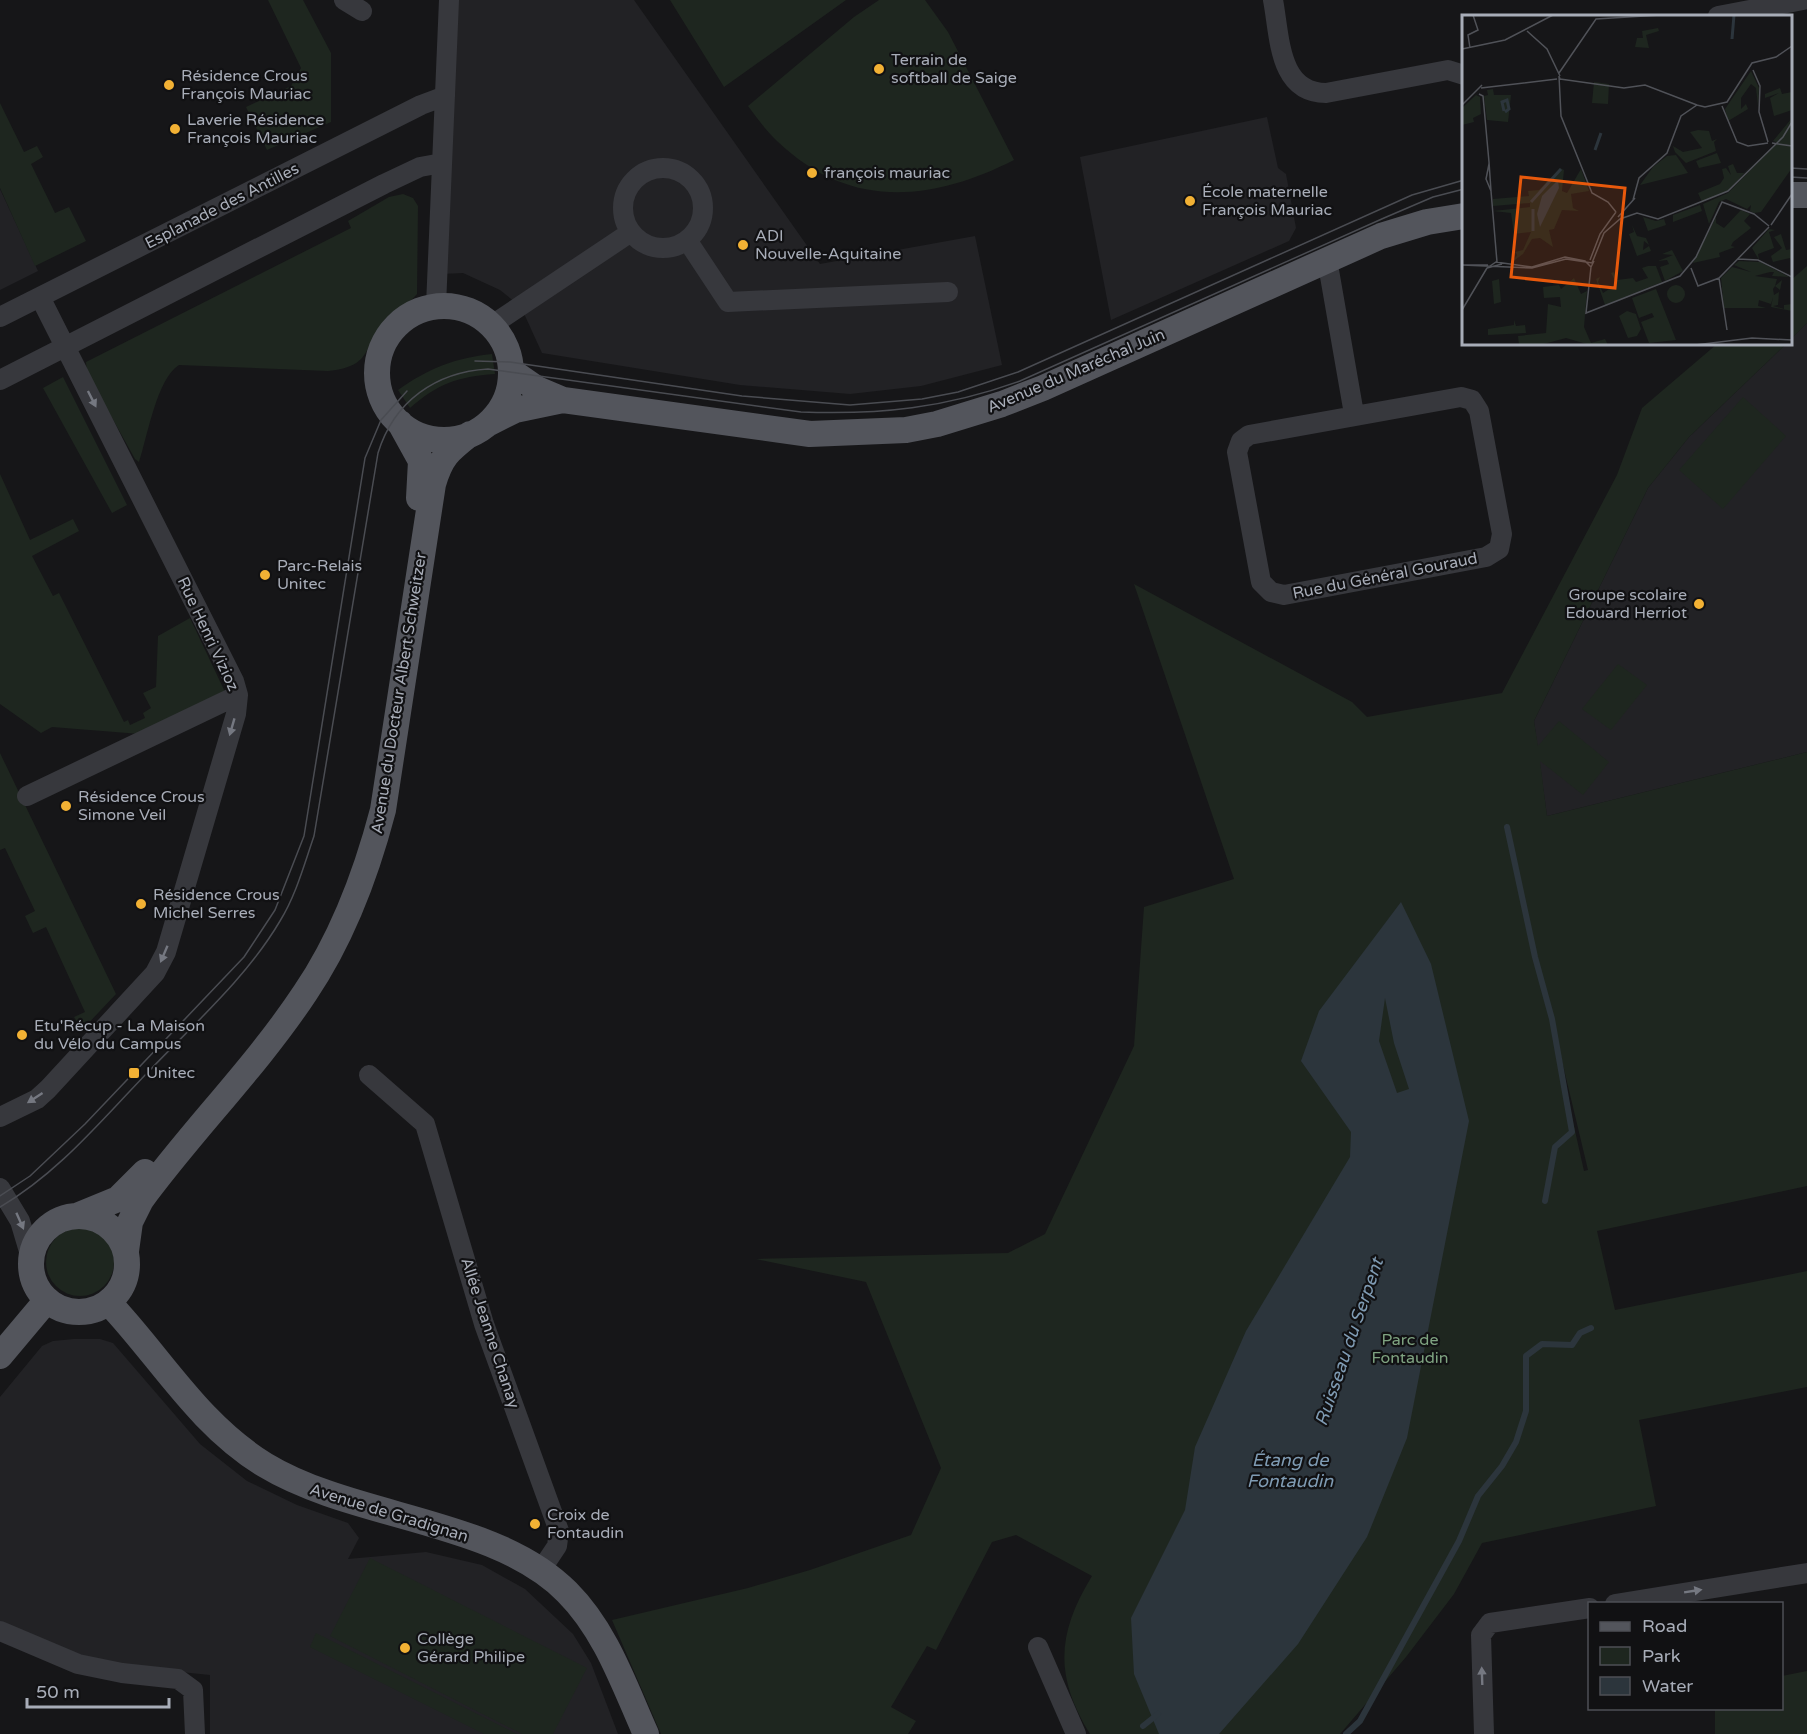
<svg xmlns="http://www.w3.org/2000/svg" width="1807" height="1734" font-family="'Varela Round',sans-serif">
<style>
.built{fill:#222225}
.green{fill:#1e261f;fill-rule:evenodd}
.water{fill:#2c353c;fill-rule:evenodd}
.lines{fill:none;stroke-linecap:round;stroke-linejoin:round}
.stream{stroke:#2c353c;stroke-width:6}
.minor{stroke:#37383d;stroke-width:20}
.major{stroke:#53555c;stroke-width:26}
.tram{stroke:#4a4c52;stroke-width:1.5}
.oneway{fill:#757881}
.poi-dot{fill:#f2b134;stroke:#111113;stroke-width:2}
.labels{text-anchor:middle;dominant-baseline:central;stroke-width:4.5;stroke-linejoin:round;paint-order:stroke}
.poi-label{font-size:16px;fill:#a8adb8;stroke:#111113;text-anchor:start}
.street-label{font-size:16px;fill:#a8adb8;stroke:#111113}
.park-label{font-size:16px;fill:#7fa381;stroke:#111113}
.water-label{font-size:18px;font-style:italic;fill:#7f9bb3;stroke:#111113}
.inset-river{fill:none;stroke:#2c353c;stroke-width:3}
.inset-road{fill:none;stroke:#505258;stroke-width:1.5}
.view{fill:#e8590c;fill-opacity:0.15;stroke:#e8590c;stroke-width:3}
.inset-edge{fill:none;stroke:#a8adb8;stroke-width:3}
</style>
<rect width="100%" height="100%" fill="#161618"/>
<!-- built -->
<path class="built" d="M449 0H634L820 264 975 236 1002 365 921 386 850 394 740 385 542 353 521 307 500 290 463 273 442 274Z
M1267 117 1278 168 1286 174 1296 228 1289 241 1111 320 1080 157Z
M0 189 38 271 0 290Z
M1807 323V752L1547 816 1534 721 1648 488 1689 437 1786 344H1790L1791 339Z
M74 1339H100L113 1343 200 1444 247 1481 297 1505 348 1523 359 1538 348 1559 426 1552 482 1565 525 1589 573 1634 591 1663 618 1734H210V1675L122 1666 81 1656 0 1621V1397L42 1346 53 1341Z"/>
<!-- green -->
<path class="green" d="M268 0H303L331 53V122L267 150 246 107 291 86 301 68Z
M670 0H846L724 87Z
M879 0H925L948 32 1014 160C931 202 849 210 777 141 766 131 757 118 748 106L854 17Z
M0 103 24 152 37 146 43 157 31 164 55 213 69 207 86 241 35 266 0 188Z
M403 194 413 198 418 206 417 294C408 305 397 309 387 318 361 345 376 366 328 371L179 365C157 378 147 438 139 462L135 459 87 373 86 362 351 228 348 221 389 197Z
M1807 266V323L1791 339V280Z
M1717 344H1786L1689 437 1648 488 1534 721 1538 746 1559 721 1609 762 1583 795 1540 761 1547 816 1807 752V1186L1597 1231 1615 1310 1807 1271V1387L1639 1420 1656 1506 1482 1543 1454 1594 1406 1657 1340 1734H1090C1054 1676 1057 1633 1092 1576L1016 1535 992 1542 936 1650 927 1646 891 1707 916 1721 908 1734H661L612 1620 748 1588 810 1570 911 1535 941 1468 866 1282 756 1259 1008 1253 1045 1234 1134 1046 1144 907 1234 879 1134 584 1352 702 1367 717 1502 693 1617 475 1642 408ZM1521 889 1588 1170 1584 1171Z
M492 354 495 374C457 377 439 383 410 408L398 390C429 368 455 358 492 354Z
M63 377 127 505 112 513 43 388Z
M1743 397 1786 436 1723 509 1679 470Z
M0 474 30 540 73 519 79 531 32 556 53 596 59 593 124 722 128 720 130 725 145 718 143 713 151 708 143 693 156 687 158 636 190 618 225 692 140 734 52 727 41 733 0 704Z
M1618 664 1647 685 1611 730 1582 709Z
M0 753 116 994 82 1030 74 1017 85 1012 46 927 33 933 25 916 35 911 5 848 0 850Z
M46 1262a34 34 0 1 1 68 0a34 34 0 1 1-68 0Z
M370 1558 587 1668 553 1734H522L330 1636Z
M316 1633 517 1734H484L310 1647Z
M1807 1671V1734H1715V1709L1782 1708V1676Z"/>
<!-- water -->
<path class="water" d="M1401 902 1431 964 1469 1121 1407 1438 1367 1537 1298 1644 1219 1734H1159L1134 1674 1131 1618 1185 1510 1195 1447 1246 1331 1350 1157 1351 1132 1301 1061 1319 1011ZM1385 998 1394 1043 1409 1089 1397 1093 1379 1041Z"/>
<g class="lines">
<!-- stream -->
<path class="stream" d="M1507 827 1535 957 1552 1019 1572 1132 1555 1147 1545 1201
M1143 1726 1158 1714
M1346 1734 1360 1721 1459 1541 1478 1496 1502 1466 1516 1442 1526 1411V1356L1542 1344 1572 1345 1580 1333 1591 1328"/>
<!-- minor -->
<path class="minor" d="M344 0 362 11
M1273 0C1280 36 1278 93 1326 93L1448 70 1464 75
M1718 16 1803 0
M623 208a40 40 0 1 1 80 0a40 40 0 1 1-80 0Z
M687 240 728 302 948 292
M1327 259 1354 414
M436 306 449 0
M0 317 421 105 445 96
M492 325 631 232
M0 380 384 184 420 167 442 163
M1461 397 1472 400 1479 411 1502 534 1499 549 1486 557 1284 595 1271 592 1261 582 1237 452 1241 441 1249 435Z
M27 796 238 695
M369 1075 425 1124 484 1324 559 1531 557 1546 541 1570
M0 1117 37 1099 48 1089 155 973 166 952 236 714 238 695 234 681 40 297
M0 1188 20 1221 31 1258
M1615 1604 1807 1573
M0 1631 78 1664 122 1673 178 1679 193 1690 195 1734
M1038 1647 1076 1734
M1484 1734 1481 1635 1490 1623 1590 1608"/>
<!-- major -->
<path class="major" d="M1790 195H1807
M377 373a67 67 0 1 1 134 0a67 67 0 1 1-134 0Z
M511 371 537 389 563 400 810 434 906 430 937 424 1002 404 1043 388 1381 236 1427 222 1464 216
M400 423 421 461 419 498
M489 423 515 410 563 400
M79 1215 118 1199 145 1172
M31 1264a48 48 0 1 1 96 0a48 48 0 1 1-96 0Z
M126 1251 130 1222 141 1200C193 1129 256 1067 305 993 343 937 366 875 383 810L433 484C441 457 448 451 470 434
M109 1303C161 1358 198 1424 265 1465 354 1519 495 1519 567 1592 606 1631 624 1685 646 1734
M0 1356 47 1300"/>
<!-- tram -->
<path class="tram" d="M1790 168 1807 169
M1790 177 1807 178
M475 361 510 362 742 396 850 405 922 399 958 392 1018 372 1412 195 1464 180
M0 1196 30 1176 85 1124 244 957 275 910 304 836 365 458 381 420 407 391
M0 1207C60 1172 103 1118 151 1069 196 1022 247 977 280 921 296 895 304 865 314 836L378 453C394 401 436 372 488 369L801 412C880 415 945 408 1020 381L1384 218 1433 197 1464 189"/>
</g>
<!-- one-way arrows -->
<defs><path id="oneway-solid" d="M-6-.8H1V-3.2L6.5 0L1 3.2V.8H-6Z" transform="scale(1.5)"/></defs>
<g class="oneway">
<use href="#oneway-solid" transform="translate(92 399) rotate(63)"/>
<use href="#oneway-solid" transform="translate(232 727) rotate(106)"/>
<use href="#oneway-solid" transform="translate(164 954) rotate(113)"/>
<use href="#oneway-solid" transform="translate(35 1098) rotate(147)"/>
<use href="#oneway-solid" transform="translate(20 1221) rotate(66)"/>
<use href="#oneway-solid" transform="translate(1693 1591) rotate(-9)"/>
<use href="#oneway-solid" transform="translate(1482 1676) rotate(-92)"/>
</g>
<!-- markers -->
<g class="poi-dot">
<circle cx="879" cy="69" r="6"/>
<circle cx="169" cy="85" r="6"/>
<circle cx="175" cy="129" r="6"/>
<circle cx="812" cy="173" r="6"/>
<circle cx="1190" cy="201" r="6"/>
<circle cx="743" cy="245" r="6"/>
<circle cx="265" cy="575" r="6"/>
<circle cx="1699" cy="604" r="6"/>
<circle cx="66" cy="806" r="6"/>
<circle cx="141" cy="904" r="6"/>
<circle cx="22" cy="1035" r="6"/>
<rect x="128" y="1067" width="12" height="12" rx="3"/>
<circle cx="535" cy="1524" r="6"/>
<circle cx="405" cy="1648" r="6"/>
</g>
<g class="labels">
<!-- poi labels -->
<g class="poi-label">
<text x="891" y="60">Terrain de<tspan x="891" dy="18">softball de Saige</tspan></text>
<text x="181" y="76">Résidence Crous<tspan x="181" dy="18">François Mauriac</tspan></text>
<text x="187" y="120">Laverie Résidence<tspan x="187" dy="18">François Mauriac</tspan></text>
<text x="824" y="173">françois mauriac</text>
<text x="1202" y="192">École maternelle<tspan x="1202" dy="18">François Mauriac</tspan></text>
<text x="755" y="236">ADI<tspan x="755" dy="18">Nouvelle-Aquitaine</tspan></text>
<text x="277" y="566">Parc-Relais<tspan x="277" dy="18">Unitec</tspan></text>
<text x="1687" y="595" text-anchor="end">Groupe scolaire<tspan x="1687" dy="18">Edouard Herriot</tspan></text>
<text x="78" y="797">Résidence Crous<tspan x="78" dy="18">Simone Veil</tspan></text>
<text x="153" y="895">Résidence Crous<tspan x="153" dy="18">Michel Serres</tspan></text>
<text x="34" y="1026">Etu'Récup - La Maison<tspan x="34" dy="18">du Vélo du Campus</tspan></text>
<text x="146" y="1073">Unitec</text>
<text x="547" y="1515">Croix de<tspan x="547" dy="18">Fontaudin</tspan></text>
<text x="417" y="1639">Collège<tspan x="417" dy="18">Gérard Philipe</tspan></text>
</g>
<!-- street labels -->
<g class="street-label">
<text transform="translate(222 206) rotate(-27)">Esplanade des Antilles</text>
<text transform="translate(1076 371) rotate(-23)">Avenue du Maréchal Juin</text>
<text transform="translate(1385 576) rotate(-11)">Rue du Général Gouraud</text>
<text transform="translate(208 634) rotate(65)">Rue Henri Vizioz</text>
<text transform="translate(399 693) rotate(-81)">Avenue du Docteur Albert Schweitzer</text>
<text transform="translate(490 1333) rotate(72)">Allée Jeanne Chanay</text>
<text transform="translate(389 1513) rotate(17)">Avenue de Gradignan</text>
</g>
<!-- park labels -->
<g class="park-label">
<text x="1410" y="1340">Parc de<tspan x="1410" dy="18">Fontaudin</tspan></text>
</g>
<!-- water labels -->
<g class="water-label">
<text transform="translate(1349 1342) rotate(-71)">Ruisseau du Serpent</text>
<text x="1290" y="1460">Étang de<tspan x="1290" dy="21">Fontaudin</tspan></text>
</g>
</g>
<!-- overview -->
<g transform="translate(1462 15)">
<rect width="330" height="330" fill="#161618"/>
<path d="M196 13 197 16 184 20 187 33 173 32 175 23H181L180 16ZM289 56 297 73 296 91 294 73 289 69 279 83V94L284 89 286 94 266 106 263 94ZM132 67 147 69 146 89 130 88ZM318 73 320 79 330 77V95L312 101 308 83 317 78 303 83V79ZM31 74 32 80H49L46 107 25 105 22 81 26 80 25 75ZM14 80 18 82 19 99 11 103 12 107 0 110V93ZM330 103V153L299 197 292 198 288 196 289 190 285 194 264 184 257 187 247 209 241 189 266 178 315 128 321 130 311 126ZM236 115 247 116 250 126 255 124 252 127 254 136 224 148 213 137 211 131 221 137 240 133 228 117ZM306 132 267 175 240 187 236 178 258 169 262 163 260 154 264 153 269 160 266 151 271 149 275 158H282ZM255 138 259 148 237 153 234 146ZM214 140 226 158 178 170 191 152 205 141ZM98 153 102 155 100 176 105 178 119 154 127 176 109 179 111 193 117 196 100 195 92 214 87 215 91 232 78 223 70 224 61 239 49 248 55 240 53 237 61 235 69 217 52 219 49 198 31 196 68 192V188L31 191V184L67 181 66 176 77 175ZM238 190 240 196 211 207V200ZM279 195 288 199 282 206 289 213 271 227 269 231 273 232 257 238 258 242 231 248 254 202V208L262 213ZM181 202 194 206 202 204 204 210 186 216ZM170 210 175 221 184 223 187 230 182 226 181 235 187 231 189 236 175 241 167 219 172 217ZM307 214 313 215 307 217 312 233 296 239 297 245 290 233ZM319 219 324 235 330 234V247L328 243 311 247 309 241 320 233 312 222ZM210 235 221 256 203 266 198 252 207 249 205 245 196 246 211 240 200 239ZM277 246 298 247 327 262 310 261 312 257H308L293 261 315 264 313 271 320 265 318 275 313 271 311 274 312 280 317 277 316 290 311 291 322 294V290L330 289V296L309 292 311 282 309 289 297 285 296 291 304 293H262L259 263 270 252 289 257 272 250ZM186 251H194L200 267 143 290 134 264 138 262 136 267 141 278 155 269 149 258 152 257 155 265 171 263 174 267 186 263 180 253ZM112 263 119 279 125 276 122 312 129 328 143 324 146 330H128L104 323 78 330H57L56 321 84 318 86 289 99 292 98 282 82 283 81 272 97 270 99 274ZM37 264 39 287 32 289 30 266ZM205 279a9 9 0 1 1 18 0a9 9 0 1 1-18 0ZM194 274 214 325 187 328 179 307 192 302 190 298 177 303 170 283ZM165 296 174 299 179 314 175 321 166 323 157 301ZM52 305 54 311 63 310 64 318 26 320V314L52 310Z" fill="#1e261f"/>
<path d="M96 165 97 173 78 212 75 199 80 181Z" fill="#2c353c"/>
<path class="inset-river" d="M270 24 272 0M42 96 40 87 45 85 47 94 43 97M133 135 139 118M69 187 99 154M71 216V194"/>
<path class="inset-road" d="M65 16 85 34 98 61M8 33 6 20 16 15 11 0M0 34 43 25 91 0M291 55 298 71 297 97 306 127M97 58 134 4 199 0M98 64 162 73 183 70 235 90M98 64 97 61 99 101 120 153M19 73 95 64M17 79 21 81 27 147 29 176 24 164 27 149M0 90 20 70M260 91 275 127 286 131 306 128M310 128 330 131M120 153 130 178 146 187 154 197M29 176 35 247M171 185 177 163 205 138 219 101 235 90 243 92 265 87 290 48 314 42 330 31M156 202 173 183M309 210 330 179M276 244 296 245 330 262M128 245 138 219 154 197M40 249 25 253 34 247 70 252 103 242 123 246 129 252 132 246M0 250H26M0 250 70 253 104 244 130 248 142 218 158 204 175 198 196 204 266 176 321 122 330 107M129 252 124 298 218 261 234 242 260 187 292 199 307 211M229 253 236 271 257 263 307 212M257 263 265 315M0 295 25 253M87 330H117M233 330 290 323 330 325"/>
<path class="view" d="M59 162 163 173 153 273 49 262Z"/>
<rect width="330" height="330" class="inset-edge"/>
</g>
<!-- legend -->
<rect x="1588" y="1602" width="195" height="108" fill="#111113" stroke="#4d4f55" stroke-width="1.5"/>
<rect x="1600" y="1622" width="30" height="9" fill="#53555c" stroke="#4d4f55" stroke-width="1.5"/>
<text x="1642" y="1632" font-size="18" fill="#a8adb8">Road</text>
<rect x="1600" y="1647" width="30" height="18" fill="#1e261f" stroke="#4d4f55" stroke-width="1.5"/>
<text x="1642" y="1662" font-size="18" fill="#a8adb8">Park</text>
<rect x="1600" y="1677" width="30" height="18" fill="#2c353c" stroke="#4d4f55" stroke-width="1.5"/>
<text x="1642" y="1692" font-size="18" fill="#a8adb8">Water</text>
<!-- scale -->
<path d="M27 1698v9h142v-9" fill="none" stroke="#a8adb8" stroke-width="3"/>
<text x="36" y="1698" font-size="18" fill="#a8adb8" stroke="#111113" stroke-width="4.5" paint-order="stroke">50 m</text>
</svg>
